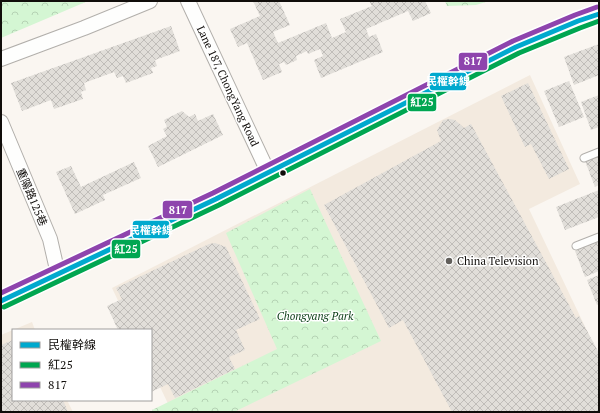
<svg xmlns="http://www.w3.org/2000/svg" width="600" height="413" font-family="'PT Serif','Noto Sans TC',serif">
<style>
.built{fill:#f3eadf}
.park{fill:url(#park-crowns)}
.building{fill:url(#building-cross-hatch)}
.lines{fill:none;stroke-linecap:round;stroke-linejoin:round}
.service-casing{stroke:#b2afab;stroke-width:9}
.minor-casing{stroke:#b2afab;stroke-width:16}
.tertiary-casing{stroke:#b2afab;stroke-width:20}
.service{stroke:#fefefd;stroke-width:7}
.minor{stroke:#fefefd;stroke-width:14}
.tertiary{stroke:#fefefd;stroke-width:18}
.bus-1-casing{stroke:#fff;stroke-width:8}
.bus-2-casing{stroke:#fff;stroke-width:8}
.bus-3-casing{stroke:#fff;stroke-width:8}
.bus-1{stroke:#00a9ce;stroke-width:5}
.bus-2{stroke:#00a651;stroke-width:5}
.bus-3{stroke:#8e44ad;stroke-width:5}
.bus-dot{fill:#100d0a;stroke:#fff;stroke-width:1.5}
.poi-dot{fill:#625f5b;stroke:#fff;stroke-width:1.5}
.labels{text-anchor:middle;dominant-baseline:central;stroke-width:3;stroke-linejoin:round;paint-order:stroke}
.street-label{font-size:11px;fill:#100d0a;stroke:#fff}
.poi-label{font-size:11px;fill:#100d0a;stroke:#fff;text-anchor:start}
.park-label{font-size:11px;font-style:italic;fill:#093d15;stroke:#fff}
.line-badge{stroke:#fff;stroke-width:1.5}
.badge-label{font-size:11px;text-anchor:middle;font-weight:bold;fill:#fff}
</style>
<defs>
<pattern id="park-crowns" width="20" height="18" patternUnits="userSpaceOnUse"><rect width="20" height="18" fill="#d4f6d3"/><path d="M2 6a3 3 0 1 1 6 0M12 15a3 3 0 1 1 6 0" fill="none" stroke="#b5d2b4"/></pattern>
<pattern id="building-cross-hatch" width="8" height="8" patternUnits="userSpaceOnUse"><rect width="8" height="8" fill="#e1ded9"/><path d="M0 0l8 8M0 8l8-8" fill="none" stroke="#c0bdb9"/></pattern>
</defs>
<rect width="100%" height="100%" fill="#faf6f1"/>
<!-- built -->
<path class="built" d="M530 75 580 184 529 209 599 356V412H172L151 368V330H132L112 288Z
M32 322 35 330H13V400H67L73 412H1V335Z"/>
<!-- park -->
<path class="park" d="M1 1H88L1 38Z
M445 1H489L476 5 447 6Z
M310 189 381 341 234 412H154L152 410 277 349 226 233Z"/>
<!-- building -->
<path class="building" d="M253 1H279L290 25 273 32 278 43 326 23 332 38 346 32 340 19 372 6 369 1H425L431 13 413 21 408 11 366 29 369 37 376 34 383 52 321 78 314 60 323 56 320 49 308 54 307 51 296 56 297 60 286 65 284 62 279 64 282 72 263 80 247 43 238 47 230 29 260 16Z
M171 26 180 51 155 60 157 66 151 68 153 73 126 83 123 76 117 78 114 72 84 83 86 90 81 92 83 99 54 109 51 100 22 111 11 83Z
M599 44V75L574 85 564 57Z
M569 81 584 117 559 127 544 91Z
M528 83 569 169 549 179 531 144 525 147 501 96Z
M599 95V127L591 130 581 102Z
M182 111 189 117 195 114 198 121 213 114 223 135 158 167 148 146 167 136 163 129 167 127 164 120Z
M450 119 455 120 464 128 471 124 576 318 579 316 599 353V377L598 378 599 379V412H452L403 320 389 328 324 205 441 141 437 130 443 120Z
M599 156V185L595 187 585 161Z
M134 162 141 178 103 195 105 200 75 214 56 172 71 166 81 187Z
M599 190V217L565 230 556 207Z
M599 242V271L585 277 575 251Z
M215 243 226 247 260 319 236 330 245 350 229 357 235 369 175 398 168 384 151 392V330H118L107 306 122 299 116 288 209 244Z
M599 275V304L597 305 587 280Z
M13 340V400H63L68 412H1V345Z"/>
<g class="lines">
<!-- service casing -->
<g class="service-casing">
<path id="service" d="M584 158 599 152
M576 246 599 237"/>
</g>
<!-- minor casing -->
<g class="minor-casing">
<path id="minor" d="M188 1 268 172
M1 59 84 28 150 1
M1 122 50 239 58 274"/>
</g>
<!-- tertiary casing -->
<g class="tertiary-casing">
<path id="tertiary" d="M1 301 216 199 516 47 578 21 599 14"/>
</g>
<!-- service -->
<use href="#service" class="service"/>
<!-- minor -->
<use href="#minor" class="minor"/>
<!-- tertiary -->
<use href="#tertiary" class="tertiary"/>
<!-- bus-1 casing -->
<g class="bus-1-casing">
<path id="bus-1" d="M1 301 216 199 516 47 578 21 599 14"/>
</g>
<!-- bus-2 casing -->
<g class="bus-2-casing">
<path id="bus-2" d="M4 307 219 205 519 53 580 28 599 21"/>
</g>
<!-- bus-3 casing -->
<g class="bus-3-casing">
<path id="bus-3" d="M1 293 213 193 513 41 575 15 597 7"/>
</g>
<!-- bus-1 -->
<use href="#bus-1" class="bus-1"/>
<!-- bus-2 -->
<use href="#bus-2" class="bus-2"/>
<!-- bus-3 -->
<use href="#bus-3" class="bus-3"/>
</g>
<!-- markers -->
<circle class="bus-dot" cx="283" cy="173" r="3.5"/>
<circle class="poi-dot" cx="449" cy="261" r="4"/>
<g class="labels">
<!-- street labels -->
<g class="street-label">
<text transform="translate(228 86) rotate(65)">Lane 187, ChongYang Road</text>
<text transform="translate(32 197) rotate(67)">重陽路125巷</text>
</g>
<!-- poi labels -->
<g class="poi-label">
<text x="457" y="261">China Television</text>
</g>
<!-- park labels -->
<g class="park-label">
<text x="315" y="316">Chongyang Park</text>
</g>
</g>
<g class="line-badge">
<rect x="458" y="52" width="30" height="19" rx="4" fill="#8e44ad"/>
<rect x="429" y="72" width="38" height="19" rx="4" fill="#00a9ce"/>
<rect x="407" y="93" width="30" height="19" rx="4" fill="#00a651"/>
<rect x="162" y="200" width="31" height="19" rx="4" fill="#8e44ad"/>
<rect x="132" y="220" width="38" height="19" rx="4" fill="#00a9ce"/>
<rect x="111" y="239" width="30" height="20" rx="4" fill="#00a651"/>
</g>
<g class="badge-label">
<text x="473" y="65">817</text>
<text x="448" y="85">民權幹線</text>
<text x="422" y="106">紅25</text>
<text x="178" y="214">817</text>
<text x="151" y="234">民權幹線</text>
<text x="126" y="253">紅25</text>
</g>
<!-- border -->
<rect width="600" height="413" fill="none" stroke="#100d0a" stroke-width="4"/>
<!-- legend -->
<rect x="12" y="329" width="140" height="72" fill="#ffffff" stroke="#9f9e9d"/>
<rect x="20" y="342" width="20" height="6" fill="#00a9ce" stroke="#9f9e9d"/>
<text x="48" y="349" font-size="12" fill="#100d0a">民權幹線</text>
<rect x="20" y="362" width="20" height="6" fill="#00a651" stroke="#9f9e9d"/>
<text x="48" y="369" font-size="12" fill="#100d0a">紅25</text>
<rect x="20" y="382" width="20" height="6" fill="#8e44ad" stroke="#9f9e9d"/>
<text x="48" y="389" font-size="12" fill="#100d0a">817</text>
</svg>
